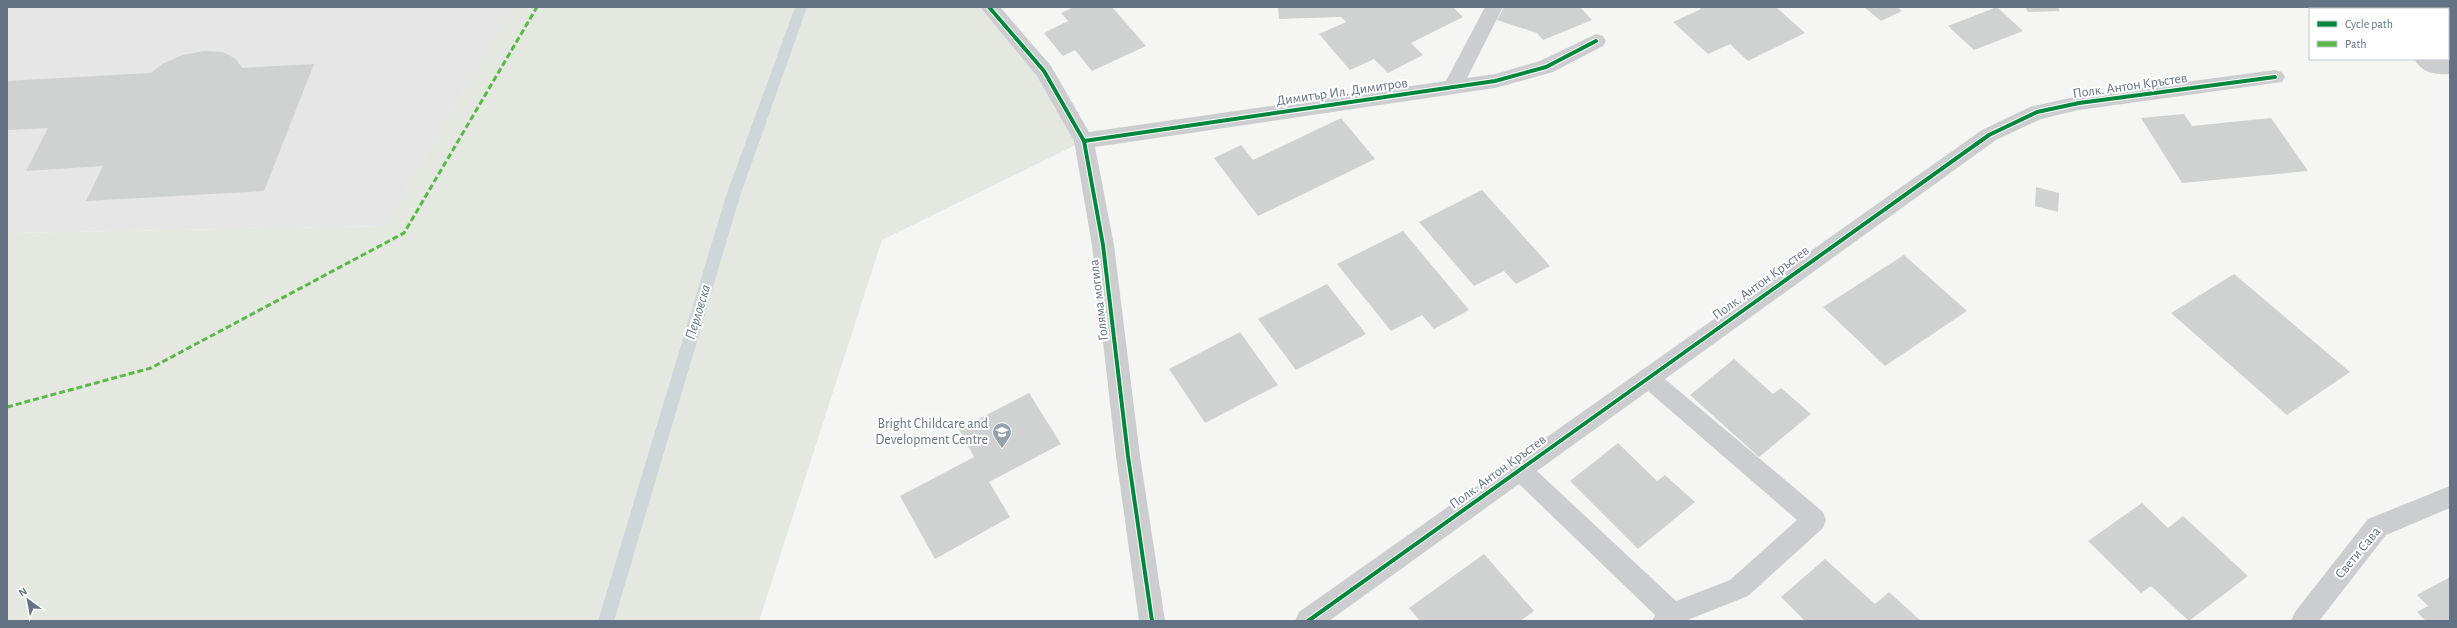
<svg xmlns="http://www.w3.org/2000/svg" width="2457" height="628" font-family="'Alegreya Sans',sans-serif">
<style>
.built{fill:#e5e6e5}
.green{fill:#e4e8e1}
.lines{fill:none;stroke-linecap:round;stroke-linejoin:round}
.stream{fill:#ced6d9;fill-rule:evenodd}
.building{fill:#d0d1d1}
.minor{fill:#cccdce;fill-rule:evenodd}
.quiet{stroke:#58b947;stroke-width:3;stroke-dasharray:6 3;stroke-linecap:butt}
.cycleway-casing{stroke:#fff;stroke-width:6}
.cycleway{stroke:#00873e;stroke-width:4}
.labels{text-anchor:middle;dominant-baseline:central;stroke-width:4;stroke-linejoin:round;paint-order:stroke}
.street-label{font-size:14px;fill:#637385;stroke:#fff}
.poi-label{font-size:14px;fill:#637385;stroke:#fff;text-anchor:end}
.water-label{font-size:15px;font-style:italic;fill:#5f7582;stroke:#fff}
</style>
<rect width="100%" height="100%" fill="#f5f5f3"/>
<!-- built -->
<path class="built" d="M7 7H512L385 226 7 233Z"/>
<!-- green -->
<path class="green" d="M512 7H989L1084 141 882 240 759 621H7V233L385 226Z"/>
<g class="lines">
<!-- stream -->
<path class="stream" d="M795 7H807L740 196 614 621H598L726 196Z"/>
</g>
<!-- building -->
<path class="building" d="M1074 7H1112L1146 46 1092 71 1075 50 1063 56 1044 33 1068 21 1061 13Z
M1278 7H1453L1463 17 1411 43 1423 55 1388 73 1374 59 1350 70 1319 34 1346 22 1341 17 1279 19Z
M1504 7H1580L1592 20 1543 40 1537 33 1497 20Z
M1699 7H1776L1805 33 1748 61 1730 44 1708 54 1673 22 1701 9Z
M1864 7H1897L1902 11 1881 21Z
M1997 7 2023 31 1974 50 1948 26Z
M2025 7H2058L2060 11 2028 12Z
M204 51 223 52 236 59 242 68 314 64 264 191 86 201 103 166 26 171 48 128 7 130V81L151 73 162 64 183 55Z
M2184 114 2192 126 2271 118 2308 171 2182 183 2141 118Z
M1341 118 1375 159 1258 216 1214 158 1241 145 1253 160Z
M2036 187 2059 193 2058 212 2035 206Z
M1482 190 1550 266 1516 284 1504 271 1474 286 1419 222Z
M1403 231 1469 310 1434 329 1422 315 1391 331 1337 264Z
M1904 255 1967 311 1885 366 1823 307Z
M2234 274 2350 372 2287 415 2171 313Z
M1327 284 1366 334 1296 370 1258 319Z
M1240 332 1278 385 1205 423 1169 369Z
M1734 359 1773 394 1781 388 1811 414 1759 457 1690 395Z
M1029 393 1061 444 989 482 1010 517 935 559 900 496 974 457 959 429Z
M1618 443 1657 481 1665 475 1695 502 1638 549 1570 481Z
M2142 503 2168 528 2183 516 2248 576 2189 621 2151 586 2141 593 2088 541Z
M1484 554 1534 611 1520 621H1420L1409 608Z
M1825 559 1875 604 1889 592 1921 621H1805L1781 597Z
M2450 577V621H2426L2417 612 2428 606 2417 595Z"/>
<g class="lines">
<!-- minor -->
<path class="minor" d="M980 7H1000L1051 66 1089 132 1446 81 1485 7H1503L1467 78 1495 74 1540 61 1596 34 1603 36 1606 41 1603 46 1553 72 1495 88 1095 147 1114 245 1140 456 1165 621H1139L1116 456 1092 245 1074 141 1037 76Z
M2374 7H2392L2393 9H2375Z
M2414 59 2450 60V74C2435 75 2422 73 2414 59Z
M2275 70 2282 72 2285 77 2282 82 2079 110 2041 119 1996 140 1665 379 1823 512 1826 520 1823 528 1748 596 1685 621H1652L1655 615 1519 484 1329 621H1295L1299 612 1982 130 2030 107 2079 96ZM1648 391 1797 520 1730 580 1676 601 1537 471Z
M2450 486V508L2386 535 2319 621H2291L2295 612 2368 519Z"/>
<!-- quiet -->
<path class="quiet" d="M7 407 151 368 404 233 537 7"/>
<!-- cycleway casing -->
<g class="cycleway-casing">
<path id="cycleway" d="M989 7 1044 71 1084 141 1103 245 1128 456 1152 621
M1084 141 1495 81 1546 67 1596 41
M1308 621 1989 135 2037 112 2079 103 2275 77"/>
</g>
<!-- cycleway -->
<use href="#cycleway" class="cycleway"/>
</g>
<!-- icons -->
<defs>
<g id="school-pin" transform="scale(1)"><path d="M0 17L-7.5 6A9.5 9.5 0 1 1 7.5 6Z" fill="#96a0ac" stroke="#fff"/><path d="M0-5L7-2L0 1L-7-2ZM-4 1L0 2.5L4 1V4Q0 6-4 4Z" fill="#fff"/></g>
</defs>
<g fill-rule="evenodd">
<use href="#school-pin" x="1002" y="432"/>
</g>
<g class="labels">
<!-- street labels -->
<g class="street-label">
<text transform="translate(2130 86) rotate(-8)">Полк. Антон Кръстев</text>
<text transform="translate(1342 92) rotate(-8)">Димитър Ил. Димитров</text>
<text transform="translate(1761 283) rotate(-36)">Полк. Антон Кръстев</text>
<text transform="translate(1099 300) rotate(-97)">Голяма могила</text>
<text transform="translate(1498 472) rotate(-36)">Полк. Антон Кръстев</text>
<text transform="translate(2358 553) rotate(-50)">Свети Сава</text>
</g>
<!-- poi labels -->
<g class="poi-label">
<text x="988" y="424">Bright Childcare and<tspan x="988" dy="16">Development Centre</tspan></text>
</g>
<!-- water labels -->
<g class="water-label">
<text transform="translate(698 312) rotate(-73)">Перловска</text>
</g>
</g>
<!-- border -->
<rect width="2457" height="628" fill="none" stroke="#637385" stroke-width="16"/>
<!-- legend -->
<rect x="2309" y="8" width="140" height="52" fill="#ffffff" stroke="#c1c7ce"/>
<rect x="2317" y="21" width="20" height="6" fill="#00873e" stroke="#c1c7ce"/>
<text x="2345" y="28" font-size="12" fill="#637385">Cycle path</text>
<rect x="2317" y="41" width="20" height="6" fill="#58b947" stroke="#c1c7ce"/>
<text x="2345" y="48" font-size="12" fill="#637385">Path</text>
<!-- north arrow -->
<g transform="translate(28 600) rotate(328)" stroke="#ffffff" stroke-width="3" paint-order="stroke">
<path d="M0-3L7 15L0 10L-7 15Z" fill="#637385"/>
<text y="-6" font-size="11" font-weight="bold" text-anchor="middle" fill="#637385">N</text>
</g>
</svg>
